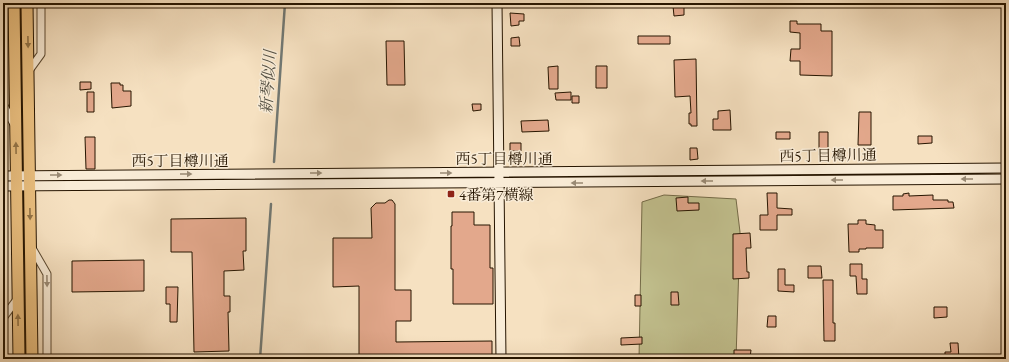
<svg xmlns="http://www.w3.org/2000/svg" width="1009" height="362" font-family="'EB Garamond','Noto Serif JP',serif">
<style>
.green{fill:#c2c18f;stroke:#746b48}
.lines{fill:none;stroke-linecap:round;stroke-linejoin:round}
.stream{stroke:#717873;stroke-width:2.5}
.building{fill:#e3a88c;stroke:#261500}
.street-casing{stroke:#5a4830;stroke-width:9}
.secondary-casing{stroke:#261500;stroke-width:11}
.primary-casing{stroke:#261500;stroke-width:13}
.street{stroke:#f9ecd7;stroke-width:7}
.secondary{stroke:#f9ecd7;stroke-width:9}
.primary{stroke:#ebc080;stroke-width:11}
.oneway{fill:#927346}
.oneway2{fill:#9a8b76}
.poi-dot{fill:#8f2418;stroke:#f9ecd7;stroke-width:1.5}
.labels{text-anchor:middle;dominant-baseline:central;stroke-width:3;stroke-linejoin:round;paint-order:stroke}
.street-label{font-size:15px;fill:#261500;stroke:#f9ecd7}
.poi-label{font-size:15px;fill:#261500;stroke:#f9ecd7;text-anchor:start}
.water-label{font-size:16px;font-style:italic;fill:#524f43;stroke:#f9ecd7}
</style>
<rect width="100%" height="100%" fill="#f6e1c1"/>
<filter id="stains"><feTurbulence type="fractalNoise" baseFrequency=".005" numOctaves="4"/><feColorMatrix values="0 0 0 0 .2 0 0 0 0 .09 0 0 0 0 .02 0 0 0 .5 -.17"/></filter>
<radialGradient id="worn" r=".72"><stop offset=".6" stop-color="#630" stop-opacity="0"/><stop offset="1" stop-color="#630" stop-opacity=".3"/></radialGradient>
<!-- green -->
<path class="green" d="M664 195 736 199 740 232 736 359H639L642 202Z"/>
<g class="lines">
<!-- stream -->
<path class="stream" d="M274 162 285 3
M260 359 271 204"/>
</g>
<!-- building -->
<path class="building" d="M673 6H684V15L674 16Z
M510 13 524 14V21H519V25L511 26Z
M790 21H797V24H821V31H832V76L800 75V61H790L791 49H800V33L790 32Z
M638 36H670V44H638Z
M519 37 520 46H511V38Z
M386 41H404L405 85H387Z
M696 59 697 126H691V124H689V113H691L690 96 675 97 674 60Z
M558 66V89H549L548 67Z
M596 66H607V88H596Z
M80 82H91V89L80 90Z
M111 83H120V85H123V91H131V106L112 108Z
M87 92H94V112H87Z
M571 92V100H556L555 93Z
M572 96H579V103H572Z
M472 104H481V110L473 111Z
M730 110 731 130H713V119H718V111Z
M859 112H871V145H858Z
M548 120 549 131 522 132 521 121Z
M776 132H790V139H776Z
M819 132H828V155H819Z
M918 136H932V143L918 144Z
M85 137H95V169H86Z
M510 143H521V151H510Z
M690 148H697L698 159 690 160Z
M767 193H777V208L792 209V215H777V230H760V215H768Z
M909 193V196L933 195V200H948V202H953L954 208 893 210V196H903V194Z
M688 197V203H699V210L677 211 676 198Z
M389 200H392L395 204V290H411V321H396V342L492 341V359H359V286L333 287V238H372L371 208 376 203H385Z
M452 212H474V225H490V268H493V304H453V269H451V226H452Z
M246 218V251H243L244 270 224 271V296H230V312H228L229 351 194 352 192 252H171V219Z
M858 220H866V224L875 225V230H883V248H866V249H859V252H849L848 224H858Z
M750 233 751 248H746L747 272H749V278L733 279V234Z
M144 260V291L72 292V261Z
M850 264H862V279H867V294H857L856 276H850Z
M808 266H821L822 278H808Z
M778 269H785V285H794V292L778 291Z
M823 280H833V323H835V341H824Z
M166 287H178L177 322H170V304H166Z
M671 292H678L679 305H671Z
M635 295H641V306H635Z
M934 307H947V317L934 318Z
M768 316H776V327H767Z
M642 337V344L621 345V338Z
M950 343H958L959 359H945V352H951Z
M734 350H751L750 358H734Z"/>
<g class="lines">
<!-- street casing -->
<g class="street-casing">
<path id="street" d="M28 72 41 54V3
M3 104 15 126
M32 248 47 274V359
M3 318 18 298
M3 347V359"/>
</g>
<!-- secondary casing -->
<g class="secondary-casing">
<path id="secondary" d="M497 3 501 359
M3 176 1006 168
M3 186 1006 179"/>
</g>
<!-- primary casing -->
<g class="primary-casing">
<path id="primary" d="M14 3 19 359
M27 3 32 359"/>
</g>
<!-- street -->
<use href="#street" class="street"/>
<!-- secondary -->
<use href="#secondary" class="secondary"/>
<!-- primary -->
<use href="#primary" class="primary"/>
</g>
<!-- one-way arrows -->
<defs><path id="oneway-solid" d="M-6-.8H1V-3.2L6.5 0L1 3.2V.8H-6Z"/></defs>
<g class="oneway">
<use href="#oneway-solid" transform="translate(28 42) rotate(89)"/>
<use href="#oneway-solid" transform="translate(16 148) rotate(-91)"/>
<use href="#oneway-solid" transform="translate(30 214) rotate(89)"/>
<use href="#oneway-solid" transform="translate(18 320) rotate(-91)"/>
</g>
<g class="oneway2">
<use href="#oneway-solid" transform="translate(316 173)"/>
<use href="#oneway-solid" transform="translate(446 173)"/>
<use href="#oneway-solid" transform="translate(186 174)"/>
<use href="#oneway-solid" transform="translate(56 175)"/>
<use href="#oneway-solid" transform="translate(967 179) rotate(180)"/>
<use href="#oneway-solid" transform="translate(837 180) rotate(180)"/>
<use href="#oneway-solid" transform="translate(707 181) rotate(180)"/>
<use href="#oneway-solid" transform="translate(577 183) rotate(180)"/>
<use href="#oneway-solid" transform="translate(47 281) rotate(89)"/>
</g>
<!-- markers -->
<rect class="poi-dot" x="447" y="190" width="8" height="8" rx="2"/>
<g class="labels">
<!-- street labels -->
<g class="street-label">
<text transform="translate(828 155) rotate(-1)">西5丁目樽川通</text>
<text x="504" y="158">西5丁目樽川通</text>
<text x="180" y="160">西5丁目樽川通</text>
</g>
<!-- poi labels -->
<g class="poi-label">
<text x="459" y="194">4番第7横線</text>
</g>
<!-- water labels -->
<g class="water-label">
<text transform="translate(268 82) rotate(-86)">新琴似川</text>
</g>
</g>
<!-- margin -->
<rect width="1009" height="362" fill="none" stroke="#f6e1c1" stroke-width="16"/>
<rect x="4" y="4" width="1001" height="354" fill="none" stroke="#261500" stroke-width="2"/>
<rect x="8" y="8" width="993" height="346" fill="none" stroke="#261500"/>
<rect width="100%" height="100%" filter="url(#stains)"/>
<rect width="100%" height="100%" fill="url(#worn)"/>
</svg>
